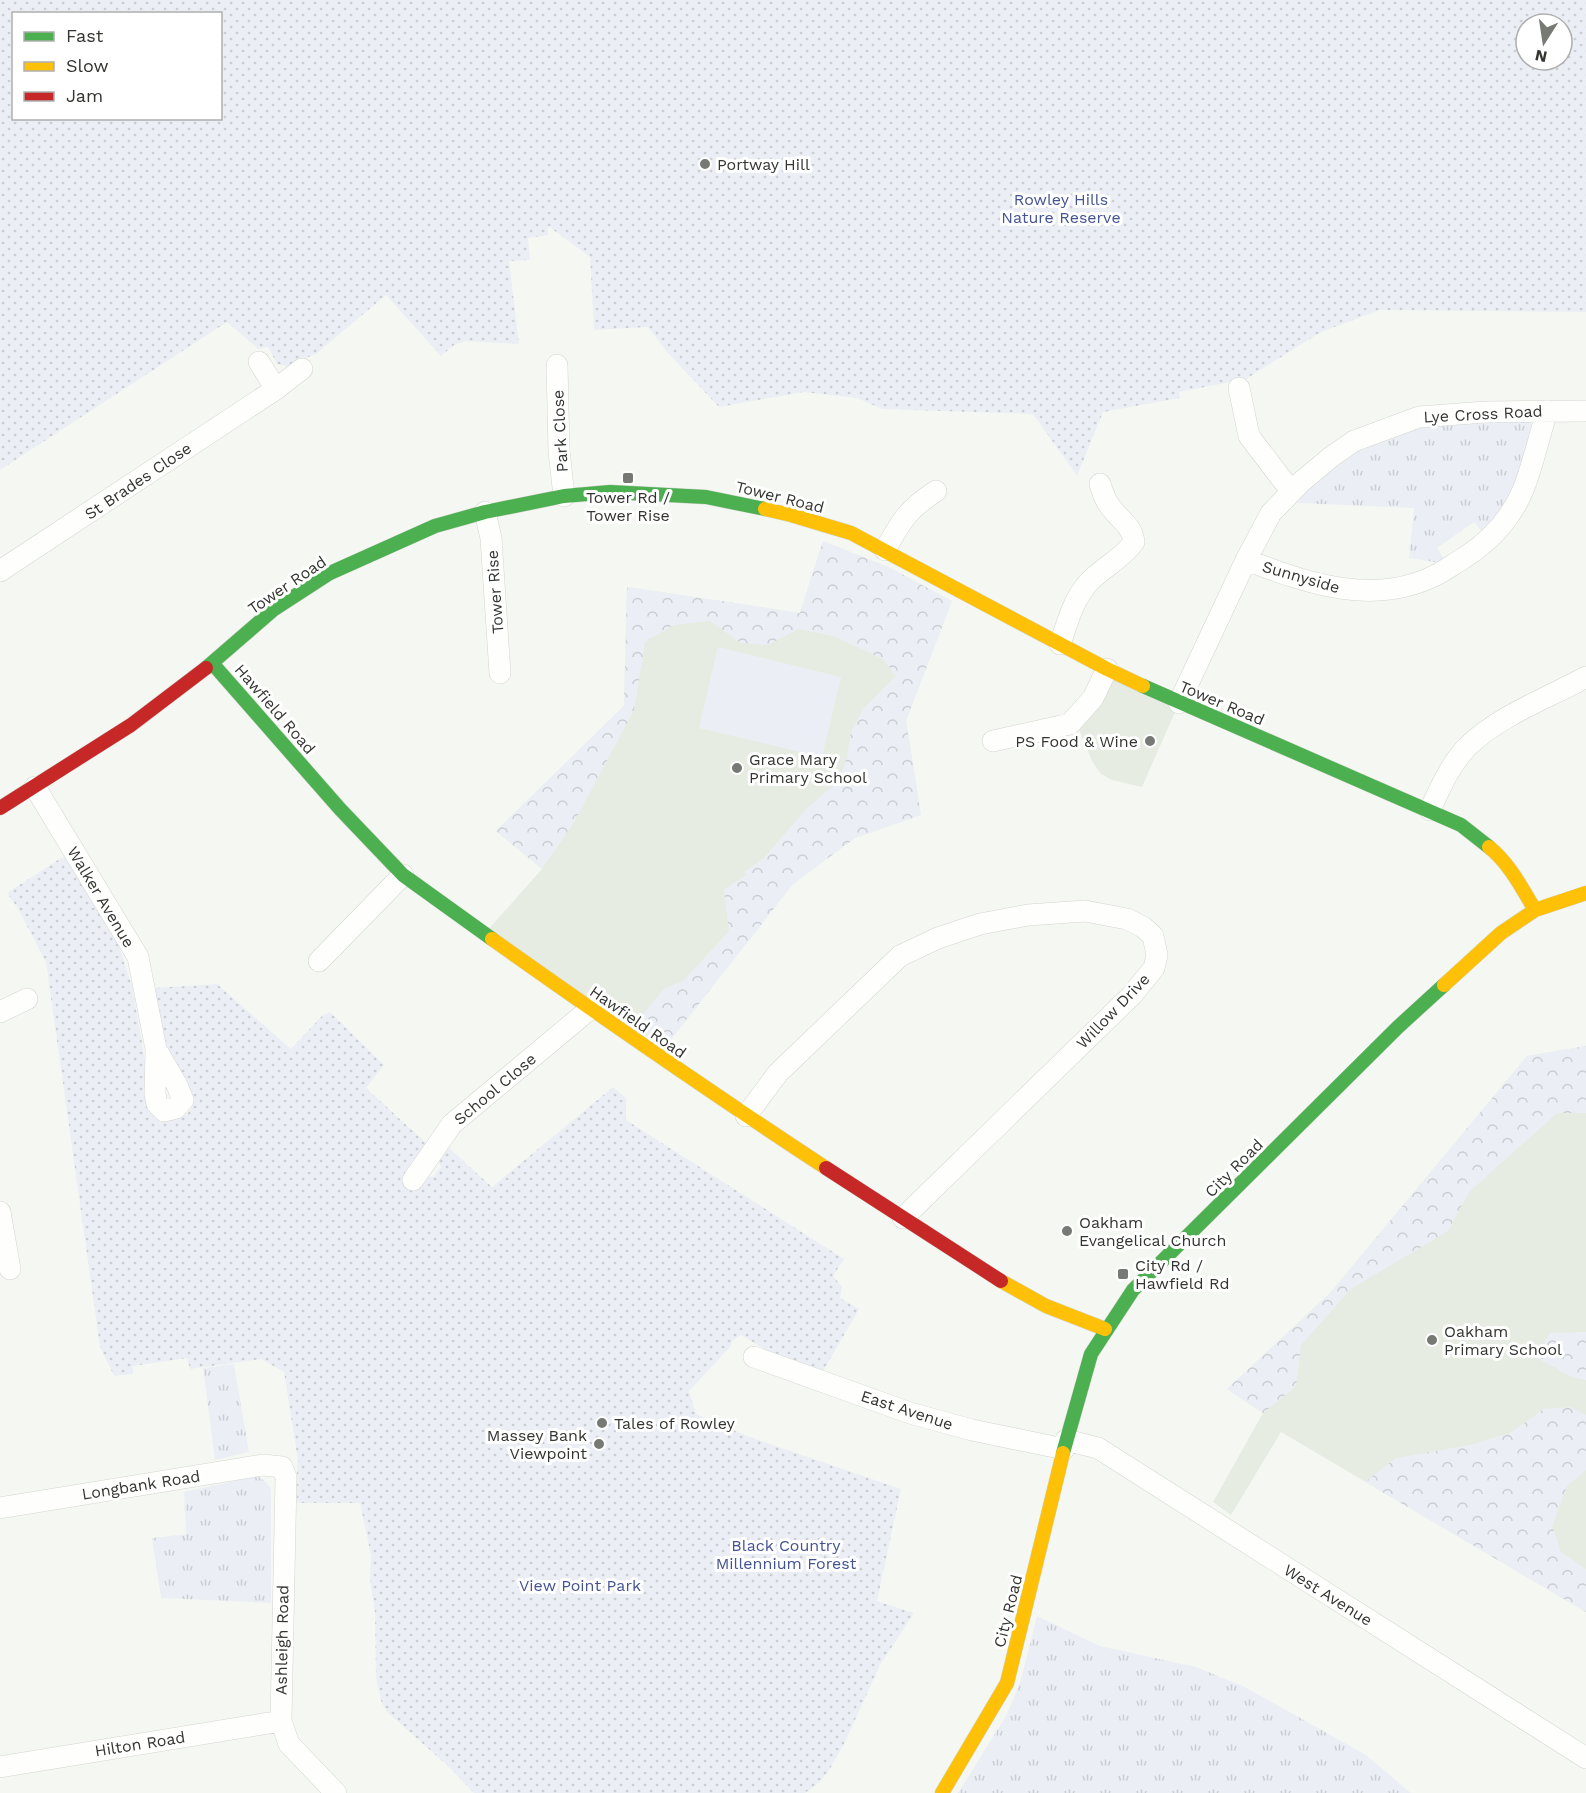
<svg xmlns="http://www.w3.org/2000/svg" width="1586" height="1793" font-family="'Work Sans',sans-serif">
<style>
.built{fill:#e6ece1}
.grass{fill:url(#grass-tufts)}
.forest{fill:url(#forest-crowns)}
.park{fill:url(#park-dots);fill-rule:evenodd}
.pitch{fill:#ebeff5}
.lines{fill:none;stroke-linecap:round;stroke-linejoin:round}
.street-casing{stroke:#d3d5d0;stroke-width:22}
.fast-casing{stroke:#d3d5d0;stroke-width:15}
.slow-casing{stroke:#d3d5d0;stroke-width:15}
.jam-casing{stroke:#d3d5d0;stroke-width:15}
.street{stroke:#fefefd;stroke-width:21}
.fast{stroke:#4caf50;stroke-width:14}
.slow{stroke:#ffc107;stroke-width:14}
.jam{stroke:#c62828;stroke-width:14}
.poi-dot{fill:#777975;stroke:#fff;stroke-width:2}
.labels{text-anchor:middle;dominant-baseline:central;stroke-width:6;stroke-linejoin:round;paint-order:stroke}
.poi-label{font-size:16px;fill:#333531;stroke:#fff;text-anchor:start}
.park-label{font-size:16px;fill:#445391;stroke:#fff}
.street-label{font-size:16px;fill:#333531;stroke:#fff}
</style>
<defs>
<pattern id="grass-tufts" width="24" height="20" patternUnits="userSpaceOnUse" patternTransform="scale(1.5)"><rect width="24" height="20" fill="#ebeff5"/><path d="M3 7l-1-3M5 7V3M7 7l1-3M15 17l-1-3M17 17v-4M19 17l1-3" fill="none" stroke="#caced2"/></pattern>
<pattern id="forest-crowns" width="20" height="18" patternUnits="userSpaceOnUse" patternTransform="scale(1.5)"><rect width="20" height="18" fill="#ebeff5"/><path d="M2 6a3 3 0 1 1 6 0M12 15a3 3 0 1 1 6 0" fill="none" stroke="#caced2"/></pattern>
<pattern id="park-dots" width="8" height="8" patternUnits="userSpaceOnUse" patternTransform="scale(1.5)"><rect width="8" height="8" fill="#ebeff5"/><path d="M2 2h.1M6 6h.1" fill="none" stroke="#caced2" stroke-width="1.8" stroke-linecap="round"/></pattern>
</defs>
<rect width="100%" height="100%" fill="#f5f8f2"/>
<!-- built -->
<path class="built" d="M823 541 952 601 906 721 921 815 855 838 793 884 665 1047 485 933 542 869 496 831 624 706 627 587 800 613Z
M1107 669 1179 703 1142 787 1112 780 1101 774 1093 763 1075 720Z
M1586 1046V1612L1281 1432 1231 1515 1213 1502 1263 1413 1227 1389 1331 1292 1527 1056Z"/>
<!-- grass -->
<path class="grass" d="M1529 421 1534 430 1507 503 1482 532 1474 522 1437 548 1445 561 1440 563 1409 558 1414 508 1297 503 1319 474 1372 441 1414 424Z
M234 1364 249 1452 215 1460 203 1368Z
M259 1477 266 1482 271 1489V1603L161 1598 152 1538 186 1534 184 1492 248 1478Z
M1037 1616 1100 1646 1196 1667 1245 1687 1366 1755 1411 1793H958L1006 1716 1020 1683Z"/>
<!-- forest -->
<path class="forest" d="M823 541 889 567 952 601 906 721 921 815 855 838 793 884 665 1047 634 1025 664 989 683 981 729 931 724 890 746 875 744 872 764 858 807 808 839 781 846 760 851 733 863 709 896 676 883 659 833 636 798 629 768 645 741 643 710 621 674 625 645 642 634 710 573 824 542 869 496 831 624 706 627 587 800 613Z
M1586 1046V1113H1557L1469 1192 1448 1231 1351 1289 1301 1345 1296 1386 1263 1413 1227 1389 1331 1292 1527 1056Z
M1586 1332V1380L1572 1377 1535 1357 1550 1333Z
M1571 1407 1586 1415V1470L1567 1486 1552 1526 1561 1552 1586 1569V1612L1365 1482 1396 1458 1470 1445 1510 1433 1544 1409Z"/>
<!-- park -->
<path class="park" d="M0 0H1586V312L1380 310 1321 332 1246 379 1179 392 1180 398 1103 412 1077 476 1033 414 882 409 857 398 803 392 719 407 666 351 648 327 594 330 590 257 548 226V235L528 238 530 260 509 261 519 344 466 341 454 345 441 356 386 295 316 354 306 358 302 369 277 364 268 347 258 349 227 322 0 470ZM14 14H220V118H14ZM1526 24H1562V60H1526Z
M64 856 112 931 120 949 132 986 146 1065 170 1118 186 1115 192 1108 191 1097 167 1059 155 988 217 984 291 1049 322 1016 330 1012 384 1065 366 1088 426 1143 407 1175 434 1177 441 1167 439 1162 449 1148 492 1187 613 1087 626 1098V1120L844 1259 833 1276 842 1287 840 1298 859 1309 823 1371 778 1357 741 1335 732 1341 731 1346 689 1391 696 1414 747 1436 901 1489 877 1601 914 1613 880 1665 846 1740 831 1767 820 1782 805 1793H474L448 1766 387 1712 381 1701 376 1677 375 1612 370 1581 371 1555 360 1503H297L296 1482 298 1461 284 1372 261 1359 190 1369 187 1358 133 1366V1374L114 1376 100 1347 46 962 17 907 7 893Z"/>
<!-- pitch -->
<path class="pitch" d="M718 647 841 677 822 757 699 728Z"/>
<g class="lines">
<!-- street casing -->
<g class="street-casing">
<path id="street" d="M259 362 276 389
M557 365 559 451 564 496
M1239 388 1249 436 1284 482 1294 489
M485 512 491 538 500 673
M885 550C902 520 907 510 936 491
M1246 560C1307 583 1373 607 1436 575 1446 570 1455 563 1464 558 1490 541 1511 519 1523 490 1533 465 1539 437 1547 411
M0 571 276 389 302 369
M1060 644C1067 624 1073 600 1088 583 1102 568 1122 559 1134 542 1132 526 1122 522 1113 510 1106 503 1103 494 1100 484
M1179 703 1246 560 1271 513 1301 482 1331 457 1354 441 1419 417 1485 412 1586 411
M993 741 1070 724 1093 698 1107 669
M35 787 138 957 156 1049 155 1094 157 1104 164 1111 176 1108 183 1100 177 1085 156 1049
M1430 810C1440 788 1450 765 1467 747 1500 715 1546 699 1586 677
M319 961 403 875
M0 1012 27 999
M746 1116 778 1073 900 956 938 938 980 924 1028 915 1085 911 1127 919 1143 927 1153 936 1157 955 1154 968 1132 995 903 1218
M413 1180 452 1124 590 1009
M0 1212 10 1269
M754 1357 910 1413 972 1430 1064 1449
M1066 1440 1098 1448 1586 1758
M0 1508 263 1465 282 1467 286 1477 281 1721 289 1744 336 1793
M0 1767 281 1721"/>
</g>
<!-- fast casing -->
<g class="fast-casing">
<path id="fast" d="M212 663 340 809 403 875 492 939
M206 668 273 610 330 573 435 526 485 512 564 496 610 492 706 497 765 509
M1143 686 1461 825 1489 847
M1063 1453 1091 1354 1133 1290 1398 1027 1444 985"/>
</g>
<!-- slow casing -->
<g class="slow-casing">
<path id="slow" d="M765 509 791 515 851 533 1107 669 1143 686
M1489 847C1509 863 1522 888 1535 910
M492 939C602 1017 713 1094 826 1168
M1444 985 1501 933 1535 910 1586 893
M1001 1281 1046 1306 1105 1329
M942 1793 1007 1683 1063 1453"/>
</g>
<!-- jam casing -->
<g class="jam-casing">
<path id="jam" d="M0 808 131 725 206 668
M826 1168 1001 1281"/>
</g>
<!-- street -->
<use href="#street" class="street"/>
<!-- fast -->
<use href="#fast" class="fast"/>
<!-- slow -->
<use href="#slow" class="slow"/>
<!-- jam -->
<use href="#jam" class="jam"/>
</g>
<!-- markers -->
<g class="poi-dot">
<circle cx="705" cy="164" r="6"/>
<rect x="622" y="472" width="12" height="12" rx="3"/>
<circle cx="1150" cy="741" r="6"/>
<circle cx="737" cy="768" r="6"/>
<circle cx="1067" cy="1231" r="6"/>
<rect x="1117" y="1268" width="12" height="12" rx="3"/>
<circle cx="1432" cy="1340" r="6"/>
<circle cx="602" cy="1423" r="6"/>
<circle cx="599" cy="1444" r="6"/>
</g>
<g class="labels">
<!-- poi labels -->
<g class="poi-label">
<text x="717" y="164">Portway Hill</text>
<text x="628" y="497" text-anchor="middle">Tower Rd /<tspan x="628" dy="18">Tower Rise</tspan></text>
<text x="1138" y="741" text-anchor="end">PS Food &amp; Wine</text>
<text x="749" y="759">Grace Mary<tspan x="749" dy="18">Primary School</tspan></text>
<text x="1079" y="1222">Oakham<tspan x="1079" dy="18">Evangelical Church</tspan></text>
<text x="1135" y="1265">City Rd /<tspan x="1135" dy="18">Hawfield Rd</tspan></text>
<text x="1444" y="1331">Oakham<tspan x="1444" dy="18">Primary School</tspan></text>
<text x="614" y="1423">Tales of Rowley</text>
<text x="587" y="1435" text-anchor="end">Massey Bank<tspan x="587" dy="18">Viewpoint</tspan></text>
</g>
<!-- park labels -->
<g class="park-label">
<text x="1061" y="199">Rowley Hills<tspan x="1061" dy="18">Nature Reserve</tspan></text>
<text x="786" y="1545">Black Country<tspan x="786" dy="18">Millennium Forest</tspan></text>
<text x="580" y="1585">View Point Park</text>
</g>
<!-- street labels -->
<g class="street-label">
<text transform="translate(1483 414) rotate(-3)">Lye Cross Road</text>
<text transform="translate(560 431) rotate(-93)">Park Close</text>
<text transform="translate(138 481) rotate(-34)">St Brades Close</text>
<text transform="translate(780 497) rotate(14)">Tower Road</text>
<text transform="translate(1301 577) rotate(16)">Sunnyside</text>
<text transform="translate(287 585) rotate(-34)">Tower Road</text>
<text transform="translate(495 592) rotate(-94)">Tower Rise</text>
<text transform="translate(1222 703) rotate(23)">Tower Road</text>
<text transform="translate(275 709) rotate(49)">Hawfield Road</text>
<text transform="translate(101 897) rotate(59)">Walker Avenue</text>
<text transform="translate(1113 1011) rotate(-46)">Willow Drive</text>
<text transform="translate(638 1022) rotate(35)">Hawfield Road</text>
<text transform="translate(495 1089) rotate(-40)">School Close</text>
<text transform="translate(1234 1168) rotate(-45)">City Road</text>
<text transform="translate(907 1410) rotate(18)">East Avenue</text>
<text transform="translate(141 1485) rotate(-9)">Longbank Road</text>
<text transform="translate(1328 1595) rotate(32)">West Avenue</text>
<text transform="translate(1008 1611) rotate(-76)">City Road</text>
<text transform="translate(282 1640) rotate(-89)">Ashleigh Road</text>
<text transform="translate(140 1744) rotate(-9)">Hilton Road</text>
</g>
</g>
<!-- legend -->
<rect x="12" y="12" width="210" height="108" fill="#ffffff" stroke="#adaead" stroke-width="1.5"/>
<rect x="24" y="32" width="30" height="9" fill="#4caf50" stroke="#adaead" stroke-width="1.5"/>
<text x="66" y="42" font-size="18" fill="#333531">Fast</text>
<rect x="24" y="62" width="30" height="9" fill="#ffc107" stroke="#adaead" stroke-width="1.5"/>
<text x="66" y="72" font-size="18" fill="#333531">Slow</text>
<rect x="24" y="92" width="30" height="9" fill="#c62828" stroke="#adaead" stroke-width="1.5"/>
<text x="66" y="102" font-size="18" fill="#333531">Jam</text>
<!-- north arrow -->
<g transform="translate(1544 42) rotate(192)"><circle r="28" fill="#ffffff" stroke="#adaead" stroke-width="1.5"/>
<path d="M0-4.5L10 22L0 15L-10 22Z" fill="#777975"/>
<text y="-9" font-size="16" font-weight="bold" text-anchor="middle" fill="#333531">N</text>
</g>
</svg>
